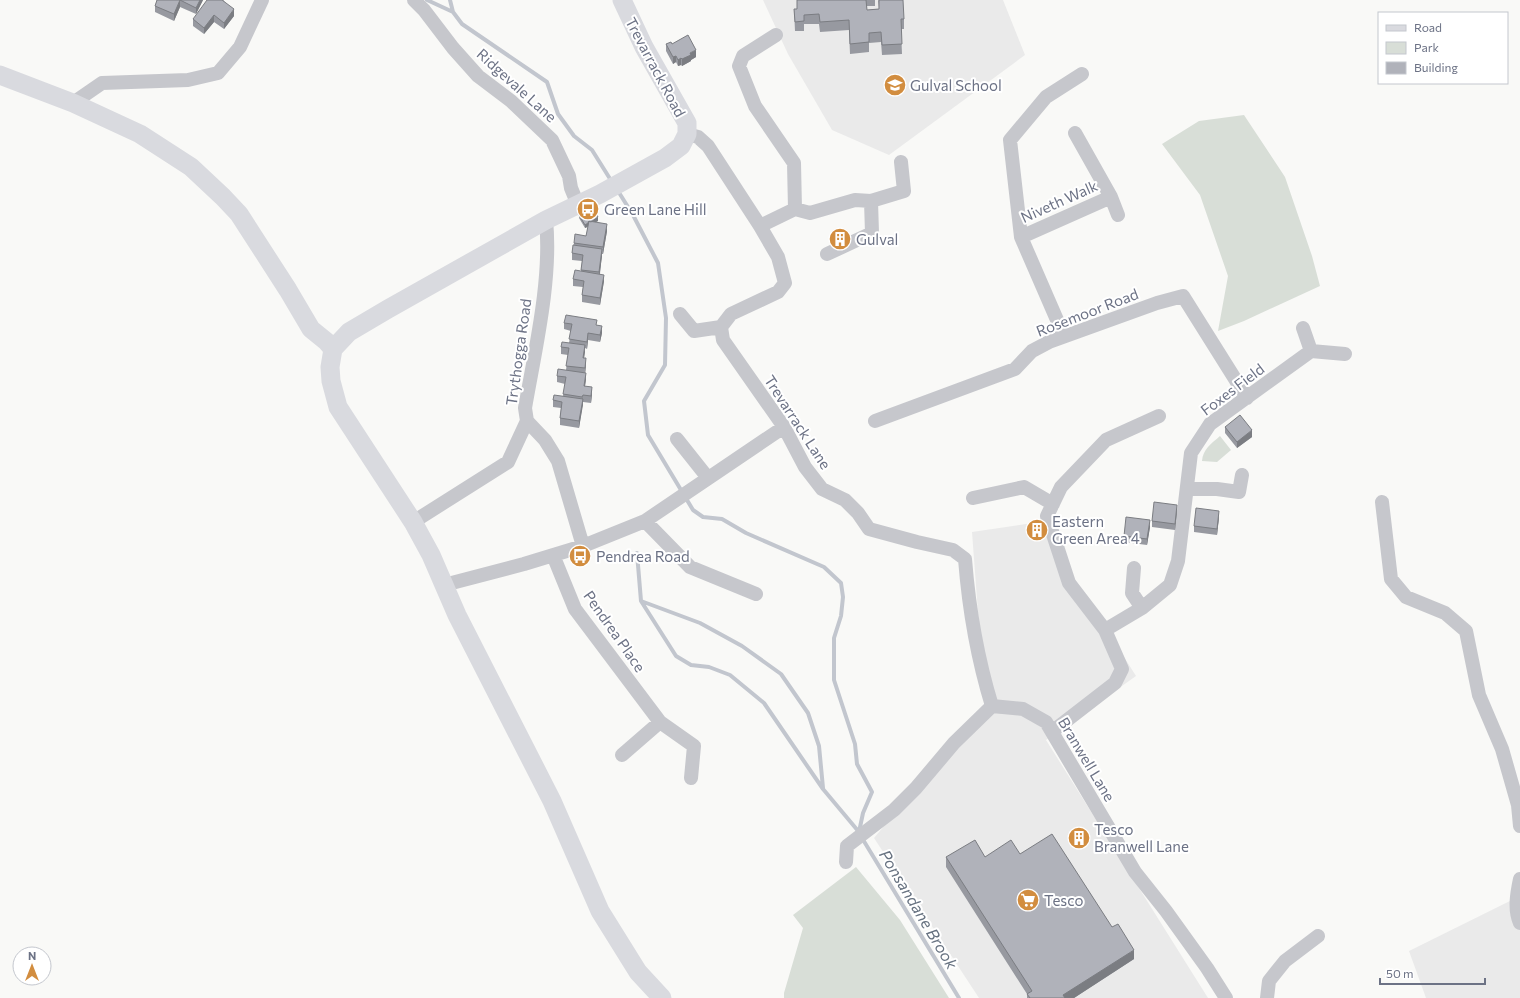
<svg xmlns="http://www.w3.org/2000/svg" width="1520" height="998" font-family="Commissioner,sans-serif">
<style>
.built{fill:#eaeaea}
.green{fill:#d8ded7}
.lines{fill:none;stroke-linecap:round;stroke-linejoin:round}
.stream{stroke:#c2c6ce;stroke-width:4}
.street{stroke:#c6c7cc;stroke-width:14}
.secondary{stroke:#d9dadf;stroke-width:19}
.wall{fill:#9799a0}
.shaded-wall{fill:#7b7d82}
.building{fill:#b0b2ba;stroke:#7b7d82}
.labels{text-anchor:middle;dominant-baseline:central;stroke-width:4;stroke-linejoin:round;paint-order:stroke}
.street-label{font-size:15px;fill:#6c7285;stroke:#fff}
.poi-label{font-size:15px;fill:#6c7285;stroke:#fff;text-anchor:start}
.water-label{font-size:16px;font-style:italic;fill:#677280;stroke:#fff}
</style>
<rect width="100%" height="100%" fill="#f9f9f7"/>
<!-- built -->
<path class="built" d="M763 0H1003L1025 55 889 155 832 130 788 54Z
M1039 522 1136 676 1046 740 1208 998H979L874 838 985 706 972 532Z
M1520 896V998H1426L1409 951Z"/>
<!-- green -->
<path class="green" d="M1244 115 1285 177 1312 256 1320 286 1244 321 1218 331 1228 276 1200 195 1162 144 1199 121Z
M1220 436 1231 450 1217 462 1202 461C1203 449 1211 444 1220 436Z
M856 867 900 920 949 998H784V993L803 928 793 915Z"/>
<g class="lines">
<!-- stream -->
<path class="stream" d="M427 0 453 12
M450 0 453 12 462 24 547 82 558 114 574 136 592 150 612 182
M618 191 633 215 658 263 666 318 665 365 644 401 648 435 693 510 703 517 722 519 746 533 824 567 841 583 843 597 841 616 834 638V680L855 744 857 764 872 792 863 813 859 832
M637 553 641 601 700 623 742 646 781 674 808 713 819 746 823 788
M641 601 676 656 691 665 709 667 730 675 764 703 823 789 859 832
M862 838 959 998"/>
<!-- street -->
<path class="street" d="M414 0 424 10 453 48 478 76 511 101 552 140 569 176 571 188 578 205
M776 35 743 56 739 66 755 106 794 163 795 209
M73 103 102 83 188 80 218 73 240 47 262 0
M687 134 698 137 708 146 760 226 778 257 785 283 778 292 731 314 721 327 723 340 784 427 805 467 822 489 845 500 858 513 869 529 917 542 953 550 965 559C969 610 977 657 992 706
M1111 197 1118 215
M546 220C552 279 535 350 525 408L527 421 545 440 558 461 583 546
M760 226 795 209 810 213 855 200 871 201 904 191 901 162
M1021 237 1111 197 1075 133
M827 254 872 233 871 201
M680 314 694 331 721 327
M1303 328 1311 351
M1064 336 1021 237 1010 140 1046 97 1082 74
M875 421 1015 369 1032 351 1049 342 1157 303 1183 296 1247 398
M677 439 708 478
M1188 489H1217L1239 492 1242 475
M973 498 1024 487 1053 504
M1382 502 1391 579 1406 597 1445 613 1466 631 1479 695 1502 749 1518 805 1520 826
M645 521 690 567 756 594
M413 522 508 462 527 421
M553 555 575 609 660 722
M1134 568 1132 593 1142 608
M444 585 524 564 583 546 645 521 784 427
M1105 630 1142 608 1170 585 1178 561 1191 453 1210 424 1311 351 1345 354
M992 706 1023 709 1046 722 1135 872 1166 911 1207 968 1226 998
M1053 731 1115 683 1122 669 1105 630 1069 583 1047 516 1061 487 1106 440 1159 416
M622 755 660 722 694 746 691 778
M846 862 847 846 894 810 916 788 954 743 992 706
M1520 879C1517 893 1514 910 1520 923
M1267 998 1269 981 1285 961 1318 936"/>
<!-- secondary -->
<path class="secondary" d="M0 75 73 103 140 134 191 167 223 197 239 214 288 290 311 329 327 342 333 349 330 367 331 381 338 407 413 522 431 555 457 615 552 801 600 911 638 972 662 998
M333 349 349 332 388 309 546 220 600 194 665 158 681 146 687 134V123L644 47 622 0"/>
</g>
<!-- wall -->
<path class="wall" d="M157 0H203L196 14 180 7 174 21 155 12V6Z
M224 0V1L234 16 224 29 214 22 204 34 193 26V19Z
M797 0H875V6H867V10L879 9 878 0 904 19V29H901L902 54 882 55 881 42 869 43V52L850 54 849 30 820 32 819 24H804V31H795L794 9H797Z
M666 44H672L696 57 691 60V61L682 66 681 65 678 66 676 62 673 64 666 51Z
M579 215 598 221 595 222 607 231 603 254H602L600 274 604 281 600 305 582 302V295L583 287 573 286V279L581 271 582 261 572 260V253L574 243 586 236 588 227 585 228 579 218Z
M837 234 843 240 839 242 837 237Z
M564 323 597 325 602 333 600 342 588 340 587 349 585 348 584 358 586 365 585 373 586 379 585 386 592 394 591 403 583 402 579 428 560 425V418L561 408 553 407V400L563 396 565 384 557 382V376L566 370 568 355 561 354V347L569 343 571 331 564 329Z
M1225 427 1252 437 1237 448 1225 433Z
M1177 511 1175 530 1152 527V521Z
M1219 517 1217 535 1194 532V526Z
M1150 527 1147 545 1124 542V536Z
M1034 528 1041 529 1040 533 1034 532Z
M1074 831 1085 842 1080 845 1074 834Z
M1020 854 1112 927 1134 959 1074 998H1027V994L946 867V857H985Z"/>
<!-- shaded-wall -->
<path class="shaded-wall" d="M180 0V7L174 21V14Z
M200 0H203L196 14V8Z
M234 9V16L224 29V23Z
M214 15V22L204 34V28Z
M696 50V57L691 60V61L682 66V59L690 53Z
M676 56V62L673 64V57Z
M681 58V65L678 66V60Z
M598 217V221L585 228V225Z
M607 224V231L603 254V247Z
M843 237V240L839 242V239Z
M602 249V256L599 279V272Z
M604 275V281L600 305V298Z
M602 326V333L600 342V335Z
M588 333V340L587 349V342Z
M585 345V352L583 365V358Z
M586 358V365L585 375V368Z
M586 373V379L584 393V386Z
M592 387V394L591 403V396Z
M583 395V405L579 428V421Z
M1252 430V437L1237 448V442Z
M1177 505V511L1175 530V524Z
M1219 511V517L1217 535V529Z
M1150 520V527L1147 545V539Z
M1085 838V842L1080 845V841Z
M1134 950V959L1074 998H1063V995Z"/>
<!-- building -->
<path class="building" d="M157 0H200L196 8 180 0 174 14 155 6Z
M207 0H222L234 9 224 23 214 15 204 28 193 19Z
M797 0H866L867 10 879 9V0H903L904 19H901L902 44 882 45 881 32 869 33V42L850 44 849 20 820 22 819 14 804 15V21L795 22 794 9H797Z
M688 35 696 50 690 53 691 55 682 59 681 58 678 60 676 56 673 57 666 44 671 42 672 44Z
M592 207 598 217 591 222 589 221 588 223 585 225 579 215Z
M589 221 607 224 603 247 574 243 575 234 586 236Z
M840 232 843 237 839 239 837 234Z
M573 245 602 249 599 272 581 270 583 255 572 253Z
M575 270 604 275 600 298 582 295 584 281 573 279Z
M566 315 597 320 596 325 602 326 600 335 588 333 587 342 569 339 572 324 564 323Z
M562 342 585 345 583 358H586L585 368 566 366 569 348 561 347Z
M558 369 586 373 584 386 592 387 591 396 583 395 582 397 563 394 566 377 557 376Z
M554 395 583 399 579 421 560 418 562 402 553 400Z
M1240 415 1252 430 1237 442 1225 427Z
M1154 502 1177 505 1175 524 1152 521Z
M1196 508 1219 511 1217 529 1194 526Z
M1126 517 1150 520 1147 539 1124 536Z
M1035 524 1041 525 1040 530 1034 528Z
M1079 828 1085 838 1080 841 1074 831Z
M1052 834 1112 927 1118 924 1134 950 1063 995 1065 998H1030L1027 994 1032 991 946 857 975 840 985 857 1011 840 1020 854Z"/>
<!-- icons -->
<defs>
<g id="school-disc" transform="scale(1.15)"><circle r="9.5" fill="#d28d3f" stroke="#fff"/><path d="M0-5L7-2L0 1L-7-2ZM-4 1L0 2.5L4 1V4Q0 6-4 4Z" fill="#fff"/></g>
<g id="bus-disc" transform="scale(1.15)"><circle r="9.5" fill="#d28d3f" stroke="#fff"/><path d="M-5-6H5V4H4V6H2V4H-2V6H-4V4H-5ZM-3.5-4V0h7V-4ZM-3.5 1.2v1.5H-2V1.2ZM2 1.2v1.5H3.5V1.2Z" fill="#fff"/></g>
<g id="building-disc" transform="scale(1.15)"><circle r="9.5" fill="#d28d3f" stroke="#fff"/><path d="M-4-6H4V6H1V3H-1V6H-4ZM-2.5-4.3h1.7v1.8h-1.7ZM.8-4.3h1.7v1.8H.8ZM-2.5-1h1.7V.8h-1.7ZM.8-1h1.7V.8H.8Z" fill="#fff"/></g>
<g id="supermarket-disc" transform="scale(1.15)"><circle r="9.5" fill="#d28d3f" stroke="#fff"/><path d="M-6-5.5h2.5l.6 2H6L4.5 2H-2.5L-4.4-4H-6ZM-1.5 3.2a1.3 1.3 0 1 0 .1 0ZM3 3.2a1.3 1.3 0 1 0 .1 0Z" fill="#fff"/></g>
</defs>
<g fill-rule="evenodd">
<use href="#school-disc" x="895" y="85"/>
<use href="#bus-disc" x="588" y="209"/>
<use href="#building-disc" x="840" y="239"/>
<use href="#building-disc" x="1037" y="530"/>
<use href="#bus-disc" x="580" y="556"/>
<use href="#building-disc" x="1079" y="838"/>
<use href="#supermarket-disc" x="1028" y="900"/>
</g>
<g class="labels">
<!-- street labels -->
<g class="street-label">
<text transform="translate(656 67) rotate(62)">Trevarrack Road</text>
<text transform="translate(517 85) rotate(42)">Ridgevale Lane</text>
<text transform="translate(1059 201) rotate(-24)">Niveth Walk</text>
<text transform="translate(1087 312) rotate(-21)">Rosemoor Road</text>
<text transform="translate(518 352) rotate(-82)">Trythogga Road</text>
<text transform="translate(1232 389) rotate(-37)">Foxes Field</text>
<text transform="translate(798 422) rotate(57)">Trevarrack Lane</text>
<text transform="translate(615 631) rotate(55)">Pendrea Place</text>
<text transform="translate(1087 759) rotate(59)">Branwell Lane</text>
</g>
<!-- poi labels -->
<g class="poi-label">
<text x="910" y="85">Gulval School</text>
<text x="604" y="209">Green Lane Hill</text>
<text x="856" y="239">Gulval</text>
<text x="1052" y="521">Eastern<tspan x="1052" dy="17">Green Area 4</tspan></text>
<text x="596" y="556">Pendrea Road</text>
<text x="1094" y="829">Tesco<tspan x="1094" dy="17">Branwell Lane</tspan></text>
<text x="1044" y="900">Tesco</text>
</g>
<!-- water labels -->
<g class="water-label">
<text transform="translate(919 909) rotate(59)">Ponsandane Brook</text>
</g>
</g>
<!-- legend -->
<rect x="1378" y="12" width="130" height="72" fill="#ffffff" stroke="#c4c7ce"/>
<rect x="1386" y="25" width="20" height="6" fill="#d9dadf" stroke="#c4c7ce"/>
<text x="1414" y="32" font-size="12" fill="#6c7285">Road</text>
<rect x="1386" y="42" width="20" height="12" fill="#d8ded7" stroke="#c4c7ce"/>
<text x="1414" y="52" font-size="12" fill="#6c7285">Park</text>
<rect x="1386" y="62" width="20" height="12" fill="#b0b2ba" stroke="#c4c7ce"/>
<text x="1414" y="72" font-size="12" fill="#6c7285">Building</text>
<!-- north arrow -->
<g transform="translate(32 966)"><circle r="19" fill="#ffffff" stroke="#c4c7ce"/>
<path d="M0-3L7 15L0 10L-7 15Z" fill="#d28d3f"/>
<text y="-6" font-size="11" font-weight="bold" text-anchor="middle" fill="#6c7285">N</text>
</g>
<!-- scale -->
<path d="M1380 978v6h105v-6" fill="none" stroke="#6c7285" stroke-width="2"/>
<text x="1386" y="978" font-size="12" fill="#6c7285" stroke="#ffffff" stroke-width="3" paint-order="stroke">50 m</text>
</svg>
